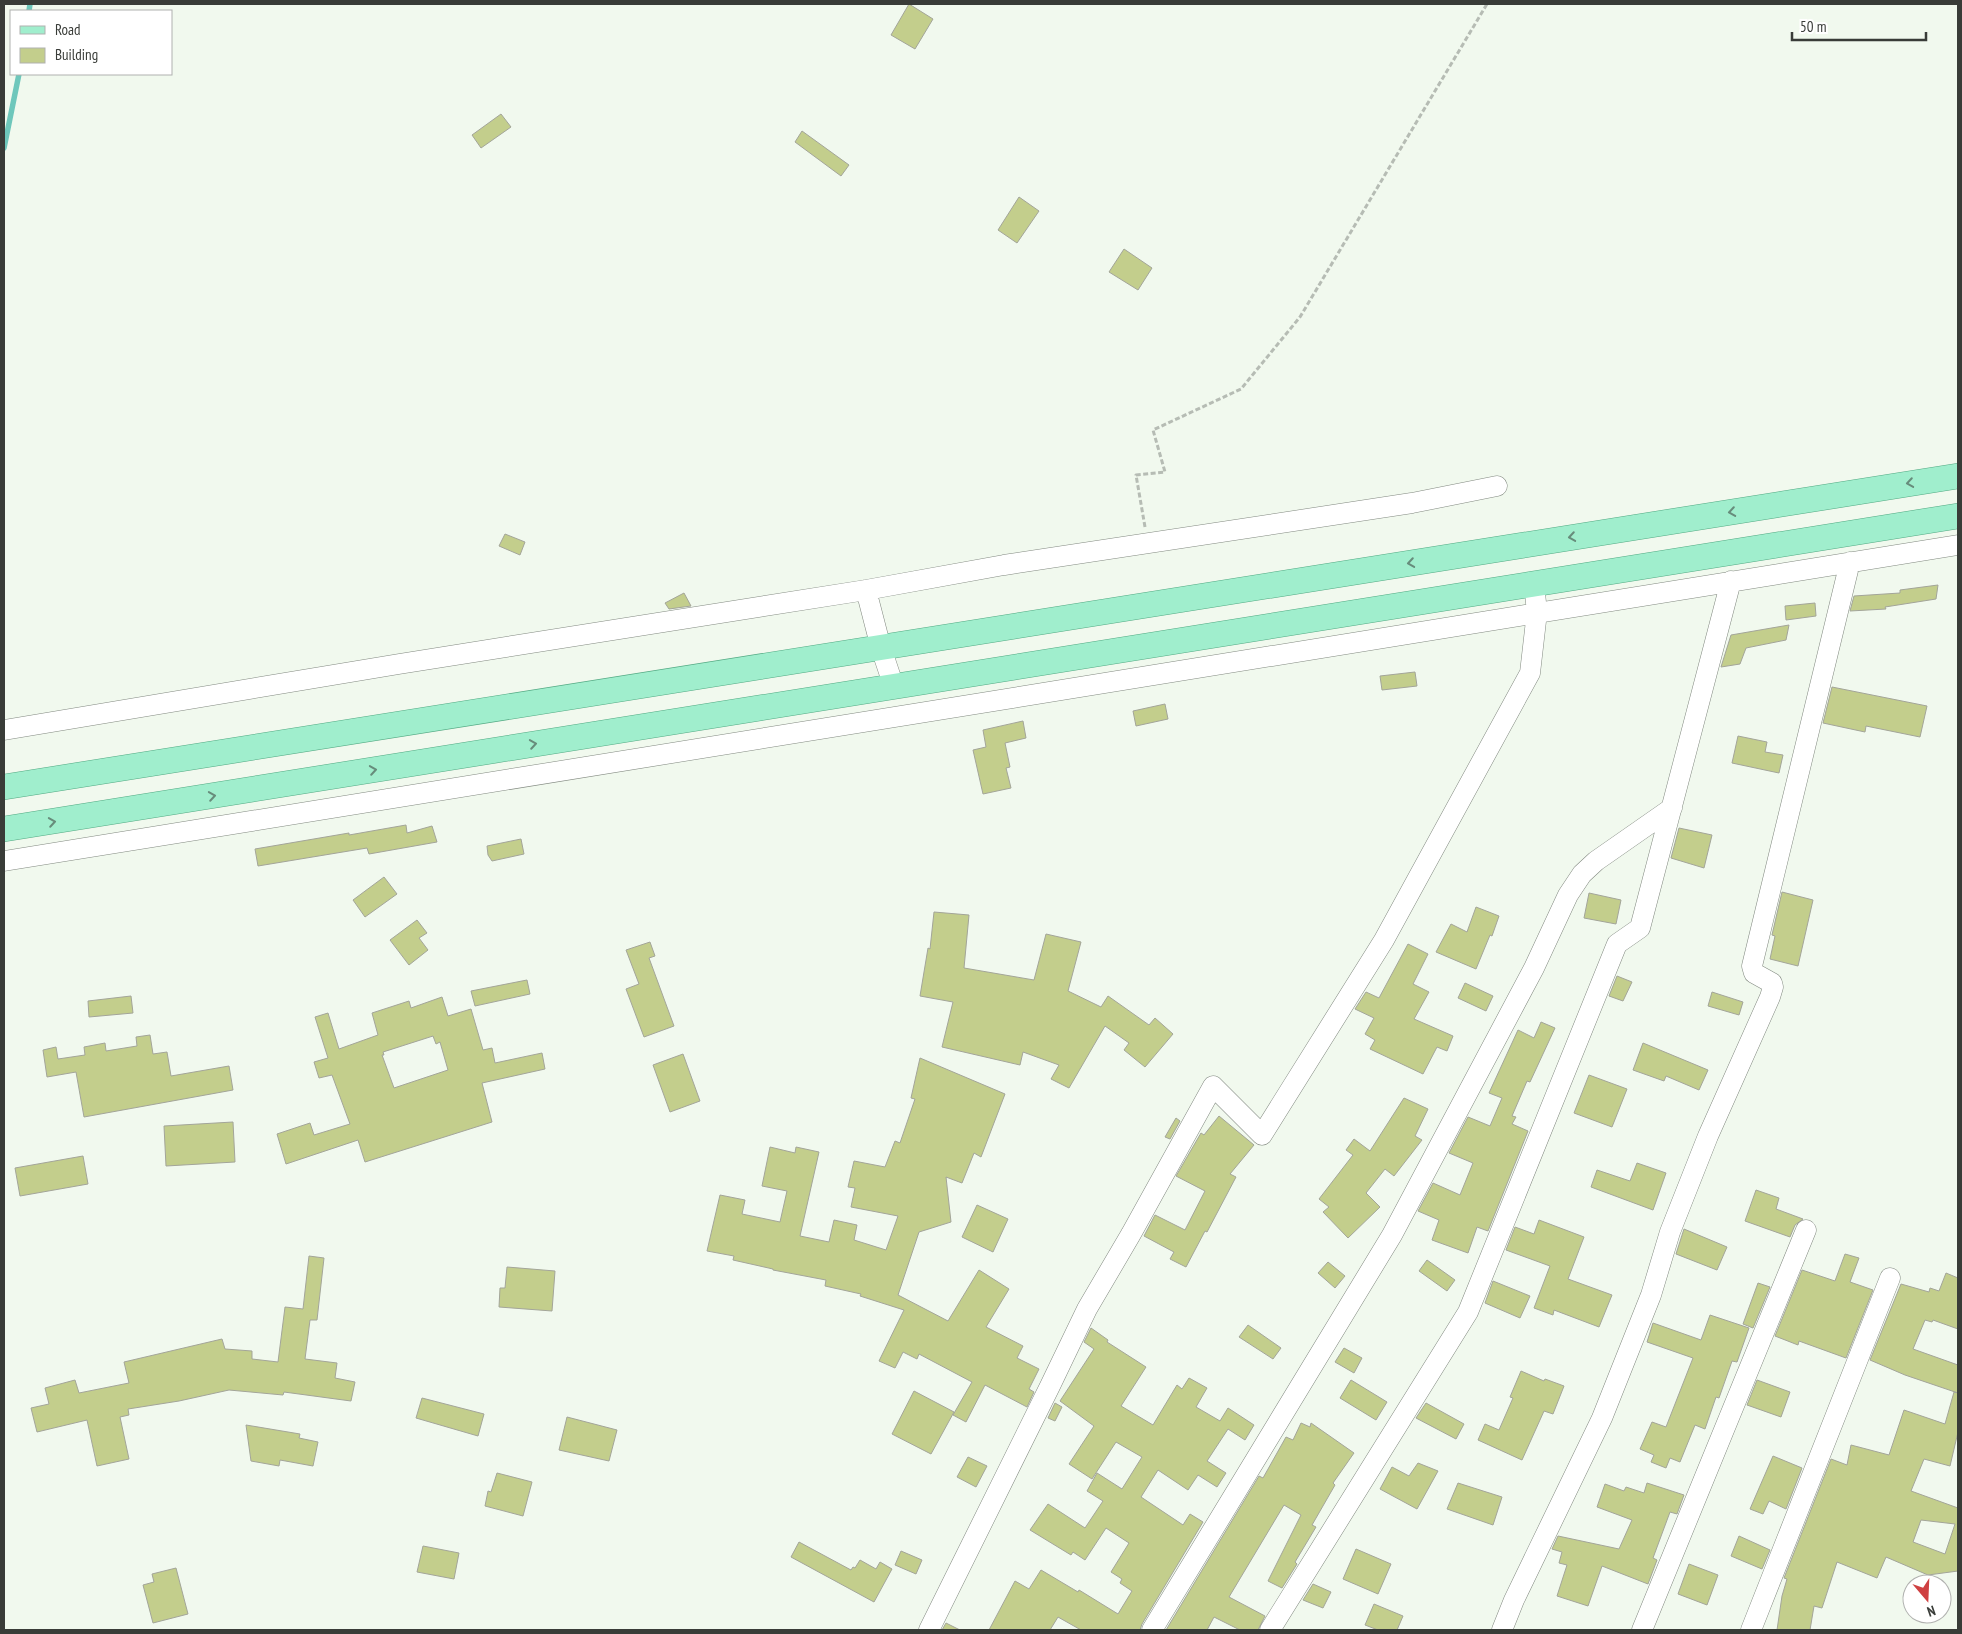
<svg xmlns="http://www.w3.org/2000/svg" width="1962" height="1634" font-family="'PT Sans Narrow',sans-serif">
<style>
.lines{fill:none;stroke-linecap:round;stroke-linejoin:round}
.stream{stroke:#6ec7bb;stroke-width:5.5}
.building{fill:#c3ce8c;stroke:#a3a599;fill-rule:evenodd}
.minor-casing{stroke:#828980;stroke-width:21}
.major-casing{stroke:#53a983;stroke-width:26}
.path{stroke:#b6bcb4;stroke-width:3;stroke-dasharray:5 2.5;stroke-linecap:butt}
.minor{stroke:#fff;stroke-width:20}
.major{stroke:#a0eecd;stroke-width:25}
.oneway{stroke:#678c7b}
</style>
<rect width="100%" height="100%" fill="#f1f9ee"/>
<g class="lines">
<!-- stream -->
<path class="stream" d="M29 11 30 4
M4 148 19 74"/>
</g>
<!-- building -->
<path class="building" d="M909 4 933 19 915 49 891 35Z
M501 114 511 127 481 148 472 135Z
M802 131 849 165 841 176 795 142Z
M1019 197 1039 211 1017 243 998 230Z
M1124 249 1152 268 1138 290 1109 272Z
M505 534 525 542 520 555 499 546Z
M1938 585 1936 599 1885 607 1886 609 1850 611 1854 596 1900 593V590Z
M684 593 691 606 669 609 665 603Z
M1815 603 1816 616 1786 620 1785 606Z
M1789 625 1786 640 1746 648 1740 664 1721 667 1731 635Z
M1415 672 1417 686 1382 690 1380 676Z
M1832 687 1927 706 1920 737 1866 726 1865 732 1823 723Z
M1165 704 1168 719 1136 726 1133 711Z
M1023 721 1026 738 1005 743 1010 767 1006 768 1011 788 983 794 973 750 986 747 983 730Z
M1738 736 1767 742 1765 752 1783 755 1779 773 1732 763Z
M406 825 407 833 432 826 437 842 369 854 367 848 258 866 255 849 349 833V835Z
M1679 828 1712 835 1704 868 1671 858Z
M521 839 524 854 492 861 488 855 487 846Z
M384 877 397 894 365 917 353 900Z
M1782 892 1813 900 1798 966 1770 959 1775 936 1772 935Z
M1589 893 1621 900 1616 924 1584 918Z
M1476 907 1499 916 1492 936 1490 935 1476 969 1436 952 1451 924 1467 932Z
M934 912 969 915 964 968 1034 980 1046 934 1081 942 1068 991 1101 1007 1108 996 1149 1025 1155 1018 1173 1034 1145 1067 1124 1050 1129 1043 1105 1026 1069 1088 1051 1079 1059 1065 1023 1052 1020 1065 942 1047 953 1002 920 996 928 948 930 949Z
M417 920 427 933 419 938 428 950 409 965 390 940Z
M650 942 655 956 649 958 674 1026 644 1037 626 989 639 984 626 950Z
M1408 944 1428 954 1413 984 1429 992 1414 1019 1453 1036 1447 1051 1437 1047 1423 1074 1370 1049 1375 1040 1365 1034 1374 1018 1355 1009 1366 992 1379 998Z
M1617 976 1632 982 1623 1001 1609 996Z
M527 980 530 994 475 1006 471 991Z
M1465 983 1493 996 1486 1011 1458 998Z
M1712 992 1743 1002 1739 1015 1708 1006Z
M131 996 133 1013 89 1017 88 1001Z
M442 997 448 1016 471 1009 483 1050 492 1048 495 1063 542 1053 545 1069 482 1083 492 1122 365 1162 358 1140 286 1164 277 1134 310 1123 314 1135 350 1124 332 1075 319 1078 314 1062 328 1058 315 1017 328 1013 339 1049 378 1035 372 1013 409 1001 411 1008ZM433 1036 436 1044 440 1042 448 1070 394 1088 382 1055H384L383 1052Z
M1541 1022 1555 1028 1530 1082 1527 1081 1512 1116 1516 1117 1512 1124 1528 1131 1488 1231 1477 1227 1468 1253 1432 1240 1439 1220 1418 1211 1433 1183 1460 1195 1473 1163 1449 1153 1468 1117 1490 1126 1502 1098 1489 1093 1518 1030 1534 1038Z
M150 1035 153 1054 167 1052 171 1076 229 1066 233 1090 84 1117 76 1072 47 1077 43 1050 56 1047 58 1059 85 1055 84 1047 105 1043 106 1051 137 1046 136 1037Z
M1643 1043 1708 1070 1699 1090 1666 1076 1664 1081 1633 1070Z
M683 1054 700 1101 670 1112 653 1065Z
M920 1058 1005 1094 981 1157 974 1153 962 1183 946 1177 951 1222 919 1232 898 1295 948 1321 979 1270 1009 1289 986 1327 1023 1346 1017 1358 1039 1369 1029 1389 1034 1392 1027 1407 985 1385 966 1422 953 1415 972 1382 919 1354 917 1359 903 1352 895 1368 879 1361 904 1310 860 1296 861 1294 825 1286 826 1280 773 1270V1269L733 1260 734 1256 707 1251 720 1195 745 1200 742 1214 780 1222 787 1191 762 1186 770 1147 795 1153 796 1147 819 1152 800 1236 829 1242 834 1220 857 1225 854 1240 886 1250 898 1216 851 1207 855 1188 848 1187 854 1161 885 1167 895 1141 900 1143 915 1099 911 1098Z
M1589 1075 1627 1089 1612 1127 1574 1113Z
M1404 1098 1428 1109 1415 1136 1422 1140 1394 1176 1385 1169 1366 1193 1380 1207 1348 1238 1323 1212 1329 1207 1319 1199 1353 1155 1346 1150 1354 1139 1370 1151Z
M1219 1116 1254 1145 1230 1174 1236 1177 1207 1232 1205 1231 1186 1267 1170 1259 1174 1252 1144 1236 1155 1215 1185 1230 1205 1191 1176 1176 1201 1133 1204 1135Z
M1176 1118 1180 1121 1170 1139 1165 1137Z
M233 1122 235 1162 166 1166 164 1126Z
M83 1156 88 1184 20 1196 15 1168Z
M1637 1163 1666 1173 1653 1210 1591 1187 1597 1170 1630 1181Z
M1756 1190 1779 1198 1776 1209 1803 1219 1795 1225 1790 1237 1745 1221Z
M977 1205 1008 1219 993 1252 962 1237Z
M1539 1220 1584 1237 1568 1279 1612 1295 1599 1327 1554 1310 1553 1315 1534 1308 1550 1266 1506 1250 1515 1227 1534 1234Z
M1684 1229 1727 1247 1717 1270 1676 1254Z
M1845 1254 1859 1258 1850 1282 1873 1290 1846 1358 1799 1341 1798 1345 1775 1336 1802 1270 1835 1281Z
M309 1256 324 1258 317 1320H310L305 1359 337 1363 335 1378 355 1382 351 1401 284 1392 283 1395 229 1390 179 1401 128 1409 129 1415 120 1417 129 1459 97 1466 87 1420 37 1432 31 1408 49 1404 45 1388 75 1380 79 1393 129 1383 124 1362 222 1339 225 1349 252 1351V1359L278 1362 285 1307 303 1309Z
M1427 1260 1455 1280 1447 1291 1419 1271Z
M1328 1262 1345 1276 1335 1288 1318 1273Z
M507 1267 555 1271 552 1311 499 1307 500 1288H505Z
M1946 1273 1958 1278V1329L1933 1320 1932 1322 1925 1320 1913 1349 1958 1365V1432L1950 1466 1924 1459 1911 1491 1958 1508V1571L1928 1575 1886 1557 1877 1578 1837 1562 1822 1608 1814 1606 1810 1630H1777L1782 1596 1787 1579 1784 1578 1831 1459 1847 1465 1851 1445 1889 1455 1904 1410 1945 1424 1954 1392 1958 1393 1905 1375 1870 1360 1901 1284 1929 1292 1930 1288 1939 1291ZM1921 1520 1955 1524 1945 1554 1913 1542Z
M1493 1281 1530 1296 1520 1318 1485 1303Z
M1758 1283 1770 1287 1753 1328 1743 1324Z
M1710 1315 1749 1328 1737 1362 1732 1361 1719 1398 1716 1397 1705 1429 1695 1425 1680 1462 1670 1458 1666 1468 1651 1462 1654 1455 1640 1449 1652 1422 1666 1427 1693 1358 1647 1342 1653 1323 1701 1340Z
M1248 1325 1281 1348 1273 1359 1239 1337Z
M1091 1328 1108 1340 1107 1342 1146 1367 1121 1406 1153 1425 1177 1385 1182 1389 1189 1378 1207 1388 1196 1407 1220 1421 1228 1408 1254 1425 1245 1440 1228 1429 1207 1461 1226 1473 1217 1487 1198 1475 1188 1490 1158 1470 1141 1497 1183 1525 1190 1514 1203 1522 1142 1624 1140 1630H1081L1058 1617 1050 1630H989L1015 1581 1029 1589 1041 1570 1078 1592 1079 1590 1118 1614 1132 1591 1120 1583 1122 1579 1111 1572 1129 1543 1106 1528 1085 1560 1073 1552 1071 1555 1030 1530 1048 1504 1085 1528 1103 1501 1087 1491 1097 1473 1122 1489 1142 1457 1116 1442 1092 1479 1069 1464 1094 1426 1060 1401 1094 1349 1084 1342Z
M1344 1348 1362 1358 1354 1373 1335 1362Z
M1521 1371 1544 1381 1545 1379 1564 1386 1553 1414 1544 1411 1522 1460 1478 1440 1485 1424 1499 1430 1513 1398 1510 1397Z
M1351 1380 1387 1402 1376 1420 1340 1398Z
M1757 1380 1790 1392 1781 1417 1747 1405Z
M914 1391 954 1412 931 1454 892 1434Z
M422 1398 484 1414 478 1436 416 1418Z
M1055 1403 1062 1407 1055 1421 1048 1418Z
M1426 1403 1464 1424 1456 1439 1416 1418Z
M567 1417 617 1430 609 1461 559 1450Z
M1301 1423 1310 1427 1311 1423 1354 1453 1333 1483 1335 1485 1312 1525 1316 1527 1295 1562 1297 1564 1282 1588 1268 1581 1301 1515 1284 1505 1229 1597 1265 1616 1258 1630H1240L1214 1617 1207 1630H1166L1259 1476 1263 1478 1286 1437 1293 1440Z
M246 1425 300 1434 299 1438 318 1442 313 1466 280 1460 279 1466 251 1461Z
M1773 1456 1802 1468 1786 1509 1769 1501 1763 1514 1750 1509Z
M968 1457 987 1466 976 1487 957 1477Z
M1418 1463 1438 1471 1417 1509 1380 1489 1392 1467 1409 1476Z
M497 1473 532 1482 523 1516 485 1506 488 1491 491 1492Z
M1458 1483 1502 1497 1493 1525 1447 1509Z
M1647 1483 1684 1495 1677 1514 1670 1512 1653 1558 1657 1560 1648 1584 1602 1566 1588 1606 1557 1596 1567 1565 1559 1563 1562 1552 1552 1549 1558 1536 1619 1549 1632 1520 1597 1507 1605 1484 1624 1491 1626 1487 1644 1493Z
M1739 1536 1770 1550 1762 1569 1731 1556Z
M799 1542 851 1570 853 1567 855 1568 860 1560 876 1569 880 1562 892 1569 874 1602 791 1557Z
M423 1546 459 1553 454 1579 417 1572Z
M1356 1549 1391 1564 1378 1594 1343 1579Z
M901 1551 922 1560 916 1574 895 1565Z
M1689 1564 1718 1575 1707 1605 1678 1594Z
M176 1568 188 1614 153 1623 143 1585 154 1582 152 1574Z
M1313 1584 1331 1592 1323 1608 1303 1600Z
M1374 1604 1403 1616 1397 1630H1378L1365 1625Z
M946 1623 960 1630H942Z"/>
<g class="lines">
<!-- minor casing -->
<g class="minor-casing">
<path id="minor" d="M866 590 881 648 894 687
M4 730 399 664 866 590 1004 565 1412 503 1497 486
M4 861 1958 545
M929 1630 1050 1386 1087 1309 1131 1234 1213 1086 1262 1135 1384 940 1530 673 1537 612 1534 584
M1152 1630 1392 1235 1534 968 1568 895 1582 874 1596 861 1672 808
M1270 1630 1468 1312 1617 944 1640 928 1731 581
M1502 1630 1514 1600 1602 1418 1651 1295 1670 1232 1708 1136 1770 997 1773 987 1772 983 1754 973 1752 966 1850 562
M1642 1630 1806 1230
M1751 1630 1890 1278"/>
</g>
<!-- major casing -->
<g class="major-casing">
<path id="major" d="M4 787 1958 476
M4 829 1958 516"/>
</g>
<!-- path -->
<path class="path" d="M1145 527 1136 475 1165 472 1153 430 1241 389 1300 317 1487 4"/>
<!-- minor -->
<use href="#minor" class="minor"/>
<!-- major -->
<use href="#major" class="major"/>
</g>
<!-- one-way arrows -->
<defs><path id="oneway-chevron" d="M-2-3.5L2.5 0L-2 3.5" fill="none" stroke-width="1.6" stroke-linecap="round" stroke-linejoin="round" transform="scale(1.25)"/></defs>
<g class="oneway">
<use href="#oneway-chevron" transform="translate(1910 483) rotate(171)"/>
<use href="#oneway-chevron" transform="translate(1732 512) rotate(171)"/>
<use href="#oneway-chevron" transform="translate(1572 537) rotate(171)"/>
<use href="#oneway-chevron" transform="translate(1411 563) rotate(171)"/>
<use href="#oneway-chevron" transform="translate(533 744) rotate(-9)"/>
<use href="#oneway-chevron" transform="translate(373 770) rotate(-9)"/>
<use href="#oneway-chevron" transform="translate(212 796) rotate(-9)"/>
<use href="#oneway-chevron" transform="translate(52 822) rotate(-9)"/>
</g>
<!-- border -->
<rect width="1962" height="1634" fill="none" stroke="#393c38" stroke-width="10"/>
<!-- legend -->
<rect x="10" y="10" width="162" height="65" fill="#ffffff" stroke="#b0b1af"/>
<rect x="20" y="26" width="25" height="8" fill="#a0eecd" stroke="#b0b1af"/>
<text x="55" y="35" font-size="15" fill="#393c38">Road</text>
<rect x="20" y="48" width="25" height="15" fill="#c3ce8c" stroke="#b0b1af"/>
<text x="55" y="60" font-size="15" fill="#393c38">Building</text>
<!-- north arrow -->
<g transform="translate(1927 1599) rotate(161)"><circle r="24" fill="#ffffff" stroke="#b0b1af"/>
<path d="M0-4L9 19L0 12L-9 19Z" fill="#cf4042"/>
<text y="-8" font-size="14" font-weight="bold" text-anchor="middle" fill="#393c38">N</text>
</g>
<!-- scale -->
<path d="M1792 32v8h134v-8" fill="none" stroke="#393c38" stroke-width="2.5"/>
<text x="1800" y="32" font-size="15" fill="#393c38" stroke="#ffffff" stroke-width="4" paint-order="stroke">50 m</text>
</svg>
